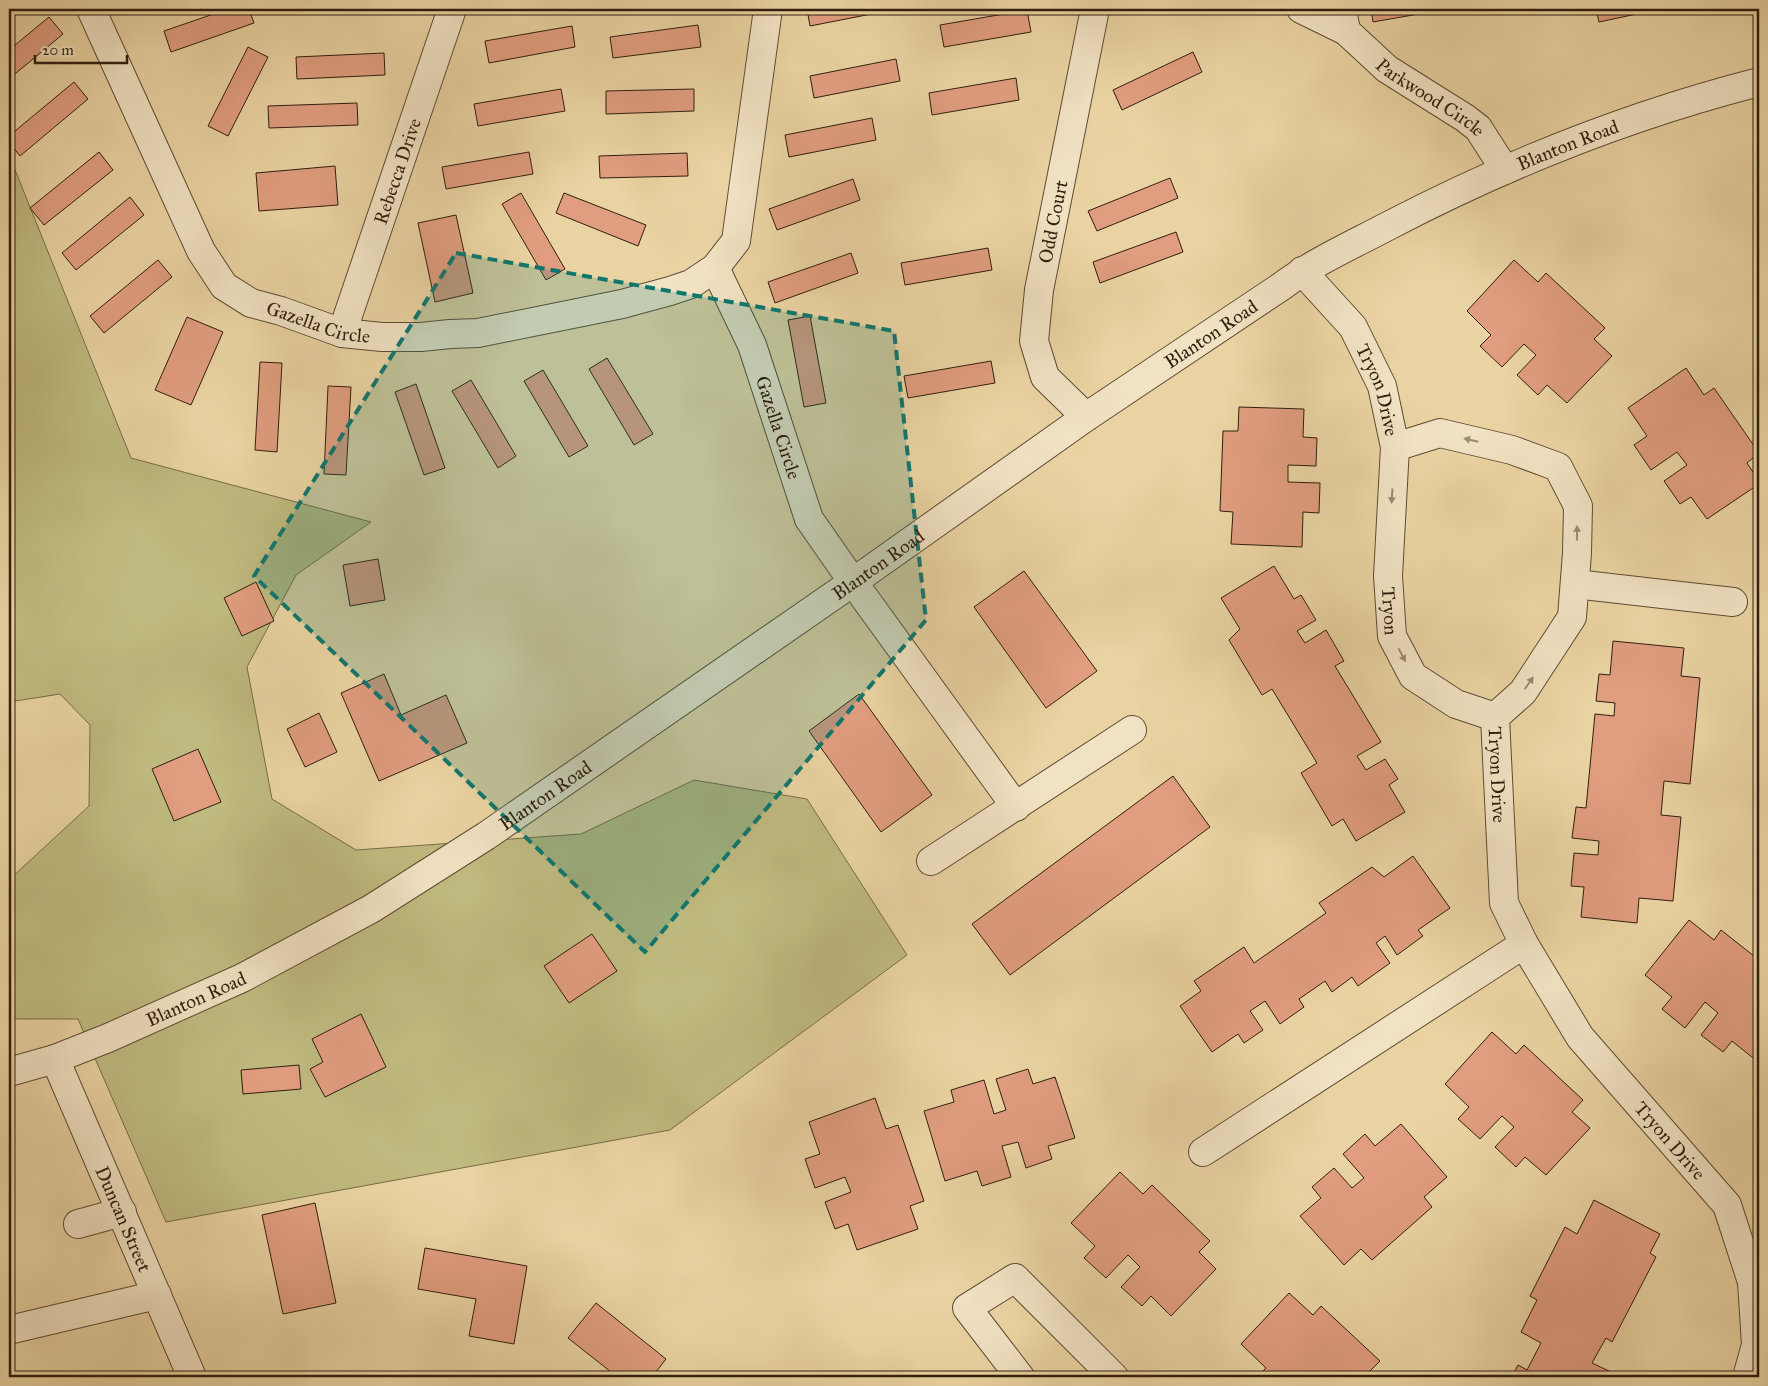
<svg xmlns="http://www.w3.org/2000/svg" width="1768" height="1386" font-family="'IM FELL Great Primer',serif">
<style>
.green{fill:#bfba7f;stroke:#786c47}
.building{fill:#e09d7f;stroke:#301e0f}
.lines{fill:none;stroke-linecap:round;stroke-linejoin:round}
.minor-casing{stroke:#5e4b34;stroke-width:30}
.minor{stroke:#f1e2c3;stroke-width:28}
.oneway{fill:#9a8a72}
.marked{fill:#0f766e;fill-opacity:0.2;stroke:#0f766e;stroke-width:4;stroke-dasharray:10 6;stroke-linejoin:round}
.labels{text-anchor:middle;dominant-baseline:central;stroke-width:4;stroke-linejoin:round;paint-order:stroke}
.street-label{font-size:19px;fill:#301e0f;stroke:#f1e2c3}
</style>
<rect width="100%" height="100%" fill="#ead3a2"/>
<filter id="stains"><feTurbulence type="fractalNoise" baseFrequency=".004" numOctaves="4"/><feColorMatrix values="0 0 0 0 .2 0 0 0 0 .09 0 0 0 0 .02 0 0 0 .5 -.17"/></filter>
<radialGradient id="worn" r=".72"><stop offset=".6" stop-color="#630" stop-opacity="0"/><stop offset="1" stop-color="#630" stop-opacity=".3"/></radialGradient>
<!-- green -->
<path class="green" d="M9 155 131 458 371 522 296 575 247 667 272 799 356 850 581 834 694 780 807 799 907 955 670 1130 166 1222 78 1019H9V880L89 806 90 725 60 694 9 702Z"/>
<!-- building -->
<path class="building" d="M228 9H249L254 23 171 52 164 31Z
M807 9H897L810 26Z
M1371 9H1447L1373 22Z
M1596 9H1660L1599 22Z
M1027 10 1031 32 944 47 940 25Z
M49 17 63 34 9 79V50Z
M698 25 701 47 613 58 610 37Z
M572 26 575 47 489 63 485 41Z
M248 47 268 57 228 136 208 126Z
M1193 52 1202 72 1122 110 1113 90Z
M384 53 385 75 297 79 296 57Z
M896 59 900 81 814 98 810 76Z
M1016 78 1019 100 932 115 929 93Z
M74 82 88 99 20 156 9 142V136Z
M561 89 565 111 478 126 474 104Z
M694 89V111L606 114V91Z
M357 103 358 125 269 128 268 106Z
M872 118 876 140 789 157 785 135Z
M99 152 113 170 44 225 30 208Z
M529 152 533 174 446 189 442 167Z
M687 153 688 176 600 178 599 156Z
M335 166 338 205 259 211 256 173Z
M1170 178 1178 198 1097 231 1088 211Z
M853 179 860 200 777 230 769 209Z
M521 193 565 269 546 280 502 204Z
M564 193 646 225 638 246 556 213Z
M130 197 144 215 76 270 62 253Z
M456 215 473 293 435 302 418 223Z
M1176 232 1183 252 1100 283 1093 262Z
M988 248 992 270 905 285 901 263Z
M851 253 858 273 775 303 768 282Z
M158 260 172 277 104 333 90 316Z
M1514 260 1538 282 1546 273 1605 328 1594 339 1612 356 1567 403 1547 385 1538 395 1517 375 1536 355 1524 344 1502 367 1480 346 1491 335 1467 311Z
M810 316 826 403 804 407 788 320Z
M187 317 223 332 191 405 155 390Z
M607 358 653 434 634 445 589 369Z
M991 361 995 383 908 398 904 376Z
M260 362 282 363 277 452 255 450Z
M1686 368 1704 395 1714 388 1759 453 1747 463 1759 481V484L1707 519 1691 497 1680 504 1664 481 1687 465 1677 452 1651 470 1634 445 1647 436 1628 408Z
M543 370 588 446 569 457 524 381Z
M471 380 516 456 498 468 452 391Z
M416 384 445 468 424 475 395 392Z
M328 386 351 387 346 475 324 474Z
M1239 407 1304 409 1303 437 1317 438 1316 466 1288 465V482L1320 483 1319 513 1303 512 1302 547 1231 544 1233 512 1220 511 1223 431H1238Z
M378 559 385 600 350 606 343 565Z
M1274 566 1294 599 1301 595 1316 620 1297 631 1305 643 1326 630 1344 661 1335 666 1381 742 1357 756 1366 770 1385 759 1398 779 1389 785 1405 812 1356 841 1343 819 1332 826 1301 773 1317 763 1272 689 1262 695 1229 640 1240 629 1221 598Z
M1024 571 1097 671 1046 708 974 607Z
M256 582 274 621 242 636 224 598Z
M1613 641 1684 648 1681 676 1700 678 1690 784 1664 781 1661 815 1681 817 1673 901 1639 898 1637 923 1581 917 1584 887 1571 886 1574 853 1598 855 1599 841 1572 838 1576 807 1586 808 1595 714 1614 716 1615 703 1596 701 1599 674 1610 675Z
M384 674 401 715 446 695 467 743 379 781 341 693Z
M859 694 932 795 881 832 809 731Z
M319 713 337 752 305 767 287 729Z
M198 749 221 802 174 821 152 769Z
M1173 776 1210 827 1010 975 972 924Z
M1413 856 1450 908 1418 930 1423 936 1397 955 1385 936 1376 943 1390 963 1358 986 1352 977 1332 992 1325 981 1299 999 1304 1007 1280 1024 1265 1001 1250 1011 1263 1030 1244 1043 1238 1034 1212 1052 1180 1006 1201 991 1194 981 1244 947 1254 963 1326 913 1319 903 1372 867 1384 877Z
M1689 920 1714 940 1721 930 1759 960V1051L1753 1058 1732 1041 1723 1052 1701 1035 1718 1013 1705 1002 1685 1028 1662 1009 1672 997 1645 975Z
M592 934 617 971 569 1003 544 966Z
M361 1014 386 1067 325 1097 310 1069 323 1062 312 1039Z
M1492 1032 1516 1054 1524 1045 1583 1100 1572 1112 1590 1128 1546 1175 1525 1157 1516 1167 1495 1147 1514 1127 1502 1116 1480 1139 1458 1119 1469 1107 1445 1084Z
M299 1065 301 1089 243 1094 241 1070Z
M1028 1069 1033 1084 1055 1077 1075 1138 1048 1146 1052 1159 1026 1168 1018 1142 1002 1146 1011 1177 982 1186 977 1171 945 1181 924 1111 954 1102 951 1090 984 1080 994 1114 1006 1110 996 1079Z
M875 1098 886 1129 898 1125 924 1201 910 1206 918 1229 857 1250 848 1224 835 1229 825 1202 851 1192 845 1177 815 1188 805 1159 820 1154 809 1122Z
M1401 1124 1447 1177 1424 1197 1432 1207 1372 1260 1361 1249 1344 1265 1300 1216 1321 1198 1312 1187 1334 1168 1352 1188 1364 1178 1343 1154 1365 1134 1375 1146Z
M1120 1172 1143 1194 1152 1185 1210 1241 1199 1252 1216 1269 1171 1316 1151 1296 1142 1306 1121 1287 1140 1267 1128 1255 1106 1278 1084 1258 1095 1246 1071 1223Z
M1594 1200 1660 1234 1650 1253 1656 1257 1612 1342 1606 1338 1592 1363 1611 1372 1608 1377H1512L1518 1365 1527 1370 1541 1343 1521 1332 1537 1300 1530 1296 1565 1227 1577 1234Z
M315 1203 336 1303 283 1314 262 1215Z
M425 1248 527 1266 514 1344 469 1336 476 1299 418 1289Z
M1289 1293 1313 1315 1321 1306 1380 1361 1369 1372 1375 1377H1257L1266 1368 1241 1344Z
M596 1303 666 1359 652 1377H607L611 1372 568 1338Z"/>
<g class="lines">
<!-- minor casing -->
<g class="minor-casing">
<g id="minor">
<path id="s1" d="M91 9 201 251 224 286 251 303 281 311 342 333 382 337H421L450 334 478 333 622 304 670 291 691 284 715 268 736 241 768 9"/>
<path d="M1301 9 1346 31 1342 9"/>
<path id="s2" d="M1346 31 1387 69 1465 118 1478 128 1505 170"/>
<path id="s3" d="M715 268 752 345 809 519 853 582 1016 807"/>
<path id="s4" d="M1302 271 1353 327 1382 386 1395 447 1388 576 1392 636 1413 676 1456 704 1495 717"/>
<path id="s5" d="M342 333 452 9"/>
<path id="s6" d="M1086 417 1045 377 1034 341 1039 290 1095 9"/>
<path id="s7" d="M1395 447 1440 433 1512 450 1558 467 1578 506 1577 553 1572 617 1523 692 1495 717 1504 903 1524 944 1580 1037 1727 1205 1752 1282 1756 1345 1747 1377"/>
<path d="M1575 584 1733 602"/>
<path d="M931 861 1132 730"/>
<path id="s8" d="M55 1059 192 1377"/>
<path id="s9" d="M9 1072 55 1059 108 1038 242 978 371 909 486 836 853 582 1086 417 1282 286C1314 262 1352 245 1388 226 1505 165 1630 115 1759 82"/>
<path d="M1203 1152 1524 944"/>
<path d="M78 1224 122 1212"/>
<path d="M9 1330 157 1295"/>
<path d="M1020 1377 967 1308 1015 1278 1114 1377"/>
</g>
</g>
<!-- minor -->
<use href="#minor" class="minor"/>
</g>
<!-- one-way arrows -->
<defs><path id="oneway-solid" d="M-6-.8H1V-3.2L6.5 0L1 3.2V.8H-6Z" transform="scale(1.25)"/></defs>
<g class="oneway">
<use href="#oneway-solid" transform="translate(1471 440) rotate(-167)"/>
<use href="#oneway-solid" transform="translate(1392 496) rotate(93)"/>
<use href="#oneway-solid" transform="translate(1577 533) rotate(-89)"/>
<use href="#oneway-solid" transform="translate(1402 655) rotate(62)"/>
<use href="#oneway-solid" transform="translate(1529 683) rotate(-55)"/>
</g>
<!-- marked area -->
<path class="marked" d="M456 253 894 331 926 620 645 952 254 576Z"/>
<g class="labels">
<!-- street labels -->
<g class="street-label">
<text stroke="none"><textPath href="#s2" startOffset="108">Parkwood Circle</textPath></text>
<text stroke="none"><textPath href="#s9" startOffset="1821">Blanton Road</textPath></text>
<text stroke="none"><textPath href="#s5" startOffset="171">Rebecca Drive</textPath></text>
<text stroke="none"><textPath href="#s6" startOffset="216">Odd Court</textPath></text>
<text stroke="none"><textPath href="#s1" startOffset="410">Gazella Circle</textPath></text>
<text stroke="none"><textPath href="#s9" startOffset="1416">Blanton Road</textPath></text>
<text stroke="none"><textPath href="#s4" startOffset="144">Tryon Drive</textPath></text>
<text stroke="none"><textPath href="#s3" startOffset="172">Gazella Circle</textPath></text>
<text stroke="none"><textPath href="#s9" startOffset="1011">Blanton Road</textPath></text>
<text stroke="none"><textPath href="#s4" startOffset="368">Tryon</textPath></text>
<text stroke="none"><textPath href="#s7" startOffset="510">Tryon Drive</textPath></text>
<text stroke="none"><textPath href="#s9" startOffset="606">Blanton Road</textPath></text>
<text stroke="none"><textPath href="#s9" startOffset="201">Blanton Road</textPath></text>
<text stroke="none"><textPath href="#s7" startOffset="930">Tryon Drive</textPath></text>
<text stroke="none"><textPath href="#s8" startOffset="174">Duncan Street</textPath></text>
</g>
</g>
<!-- margin -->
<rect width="1768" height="1386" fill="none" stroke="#ead3a2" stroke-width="30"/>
<rect x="10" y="10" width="1748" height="1366" fill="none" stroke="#301e0f" stroke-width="2.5"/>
<rect x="15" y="15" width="1738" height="1356" fill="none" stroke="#301e0f"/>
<!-- scale -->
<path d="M35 55v8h92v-8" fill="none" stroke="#301e0f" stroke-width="2.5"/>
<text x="42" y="55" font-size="15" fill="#301e0f" stroke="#f1e2c3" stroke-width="4" paint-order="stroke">20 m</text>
<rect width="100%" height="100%" filter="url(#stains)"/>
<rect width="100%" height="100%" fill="url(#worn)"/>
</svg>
